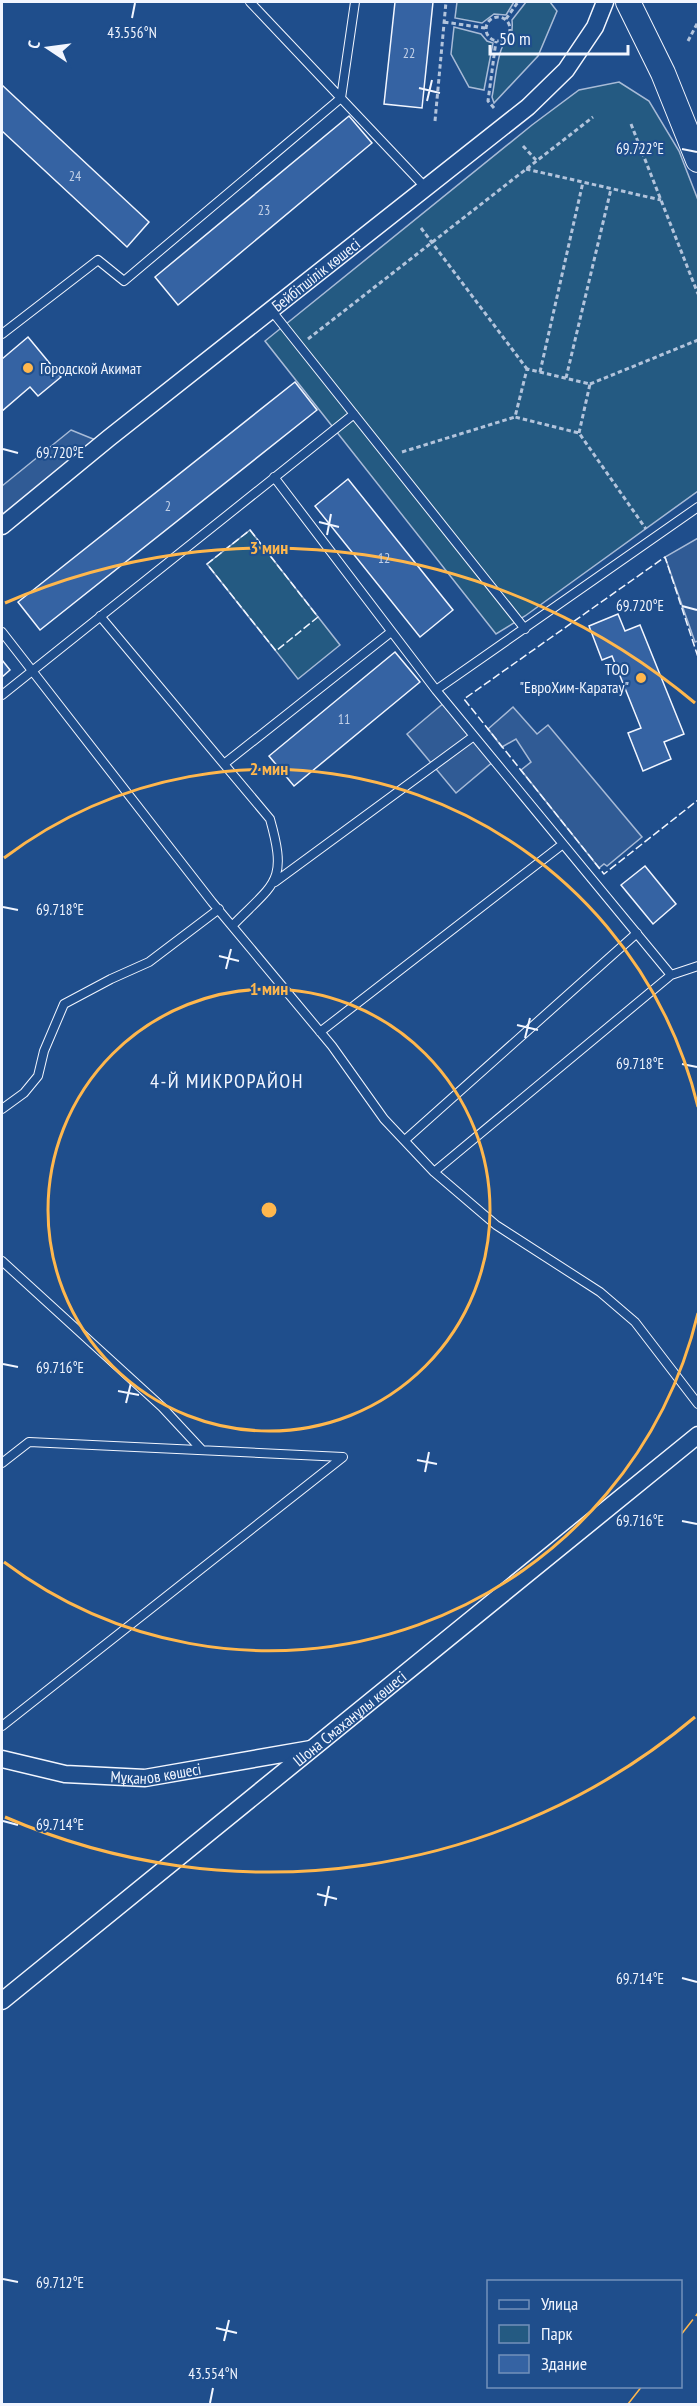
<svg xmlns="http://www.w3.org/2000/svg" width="700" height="2406" font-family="'PT Sans Narrow',sans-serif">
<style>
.green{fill:#245a82;stroke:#a8bbd7;stroke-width:1.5}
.parking{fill:#305b95;stroke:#a8bbd7;stroke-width:1.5}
.building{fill:#3563a3;stroke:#f2f6ff;stroke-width:1.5}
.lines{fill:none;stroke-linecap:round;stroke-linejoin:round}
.service-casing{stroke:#f2f6ff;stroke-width:10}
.minor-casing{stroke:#f2f6ff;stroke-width:19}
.secondary-casing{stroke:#f2f6ff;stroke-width:26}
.path{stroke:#b3c4dc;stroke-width:3;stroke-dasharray:4.5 3;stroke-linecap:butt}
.service{stroke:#1f4e8c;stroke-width:8}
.minor{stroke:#1f4e8c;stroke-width:16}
.secondary{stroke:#1f4e8c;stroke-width:24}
.fence{stroke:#f2f6ff;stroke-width:1.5;stroke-dasharray:8 3;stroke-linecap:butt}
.power{stroke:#ffb74d;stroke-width:1.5;stroke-dasharray:21 4.5 3 4.5;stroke-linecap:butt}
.ticks{fill:none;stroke:#f2f6ff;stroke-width:2}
.ring{fill:none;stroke:#ffb74d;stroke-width:3}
.poi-dot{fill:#ffb74d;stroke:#1f4e8c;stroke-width:2}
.labels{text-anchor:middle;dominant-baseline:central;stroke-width:4.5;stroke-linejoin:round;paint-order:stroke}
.number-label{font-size:14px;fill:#c3d1e8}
.street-label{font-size:16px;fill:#f2f6ff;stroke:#1f4e8c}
.poi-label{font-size:16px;fill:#f2f6ff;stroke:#1f4e8c;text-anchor:start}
.quarter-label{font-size:20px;letter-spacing:1.5px;fill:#f2f6ff;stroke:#1f4e8c}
.ticks-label{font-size:15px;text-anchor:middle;fill:#f2f6ff;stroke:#1f4e8c;stroke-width:4.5;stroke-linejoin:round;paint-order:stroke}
.centre{fill:#ffb74d;stroke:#1f4e8c;stroke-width:3}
.ring-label{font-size:18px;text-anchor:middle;font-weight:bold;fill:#ffb74d;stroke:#1f4e8c;stroke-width:4.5;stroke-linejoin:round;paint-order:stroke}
</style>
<rect width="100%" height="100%" fill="#1f4e8c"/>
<!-- green -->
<path class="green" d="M457 2H514L506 15 494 14 482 23 455 18Z
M526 2H550L557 11 538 56 494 103 492 97C495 82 496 65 501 50 505 36 514 41 512 20Z
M454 27 481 34 487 41 493 43 484 90 469 87 451 54Z
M619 82 649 101 679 151 698 200V491L525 616 496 634 265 341 532 125 579 90Z
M250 530 340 645 298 679 207 564Z"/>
<!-- parking -->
<path class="parking" d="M71 430 103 443 2 526V486Z
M698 538V641L695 642 665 557Z
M445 702 494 761 456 793 407 734Z
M513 707 537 734 548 725 642 837 607 866 604 864 599 868 521 770 531 762 516 739 502 747 488 729Z"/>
<!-- building -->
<path class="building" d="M395 2H433L422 108 384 104Z
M2 85 149 222 127 247 2 131Z
M349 116 372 143 178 305 155 277Z
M28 337 61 377 38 396 30 387 2 411V359Z
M295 382 317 410 40 630 18 602Z
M348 479 453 610 420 637 315 506Z
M618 614 625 631 640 625 684 734 664 742 671 759 643 771 628 733 641 728 612 656 602 660 589 626Z
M395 652 420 682 294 786 269 756Z
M2 660 10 670 2 677Z
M645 866 676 904 653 924 621 885Z"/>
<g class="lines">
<!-- service casing -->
<g class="service-casing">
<path id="service" d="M250 2 426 188
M271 310 525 629
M2 334 98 260 124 281 341 98 355 2
M274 477 436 690 698 507
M100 616 270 819C288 883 275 882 232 926
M2 632 212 902 332 1046 384 1119 434 1172 496 1225 600 1292 635 1322 698 1404
M2 695 354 414
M224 764 391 632
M275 882 474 736
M671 975 698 966
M320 1032 563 844
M2 1109 24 1093 38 1076 44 1051 64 1004 111 979 149 962 219 909
M405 1140 637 933
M434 1172 671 975 436 690
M2 1261 162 1407 202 1450
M2 1463 29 1442 343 1457 2 1726"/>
</g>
<!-- minor casing -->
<g class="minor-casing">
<g id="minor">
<path id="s1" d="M2 526 109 438 528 107 566 70 595 27 605 2"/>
<path id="s2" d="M2 1759 65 1774 145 1778 311 1749"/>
<path id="s3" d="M2 2001 698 1435"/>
</g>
</g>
<!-- secondary casing -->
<g class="secondary-casing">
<path id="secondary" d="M628 2 663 73 698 160"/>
</g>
<!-- path -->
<path class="path" d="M486 29a12 12 0 1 1 24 0a12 12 0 1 1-24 0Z
M506 19 518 2
M444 22 485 28
M688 41 698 22
M494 108 488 101 496 41
M435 121 446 2
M631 124 698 294
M523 146 536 160
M526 169 661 200
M421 228 527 369
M308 339 593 117
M540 372 583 182
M566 378 611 189
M590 384 698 340
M579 433 590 384 527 369 515 417 579 433 646 529
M402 452 515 417"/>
<!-- service -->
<use href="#service" class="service"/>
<!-- minor -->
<use href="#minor" class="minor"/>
<!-- secondary -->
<use href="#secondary" class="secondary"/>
<!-- fence -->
<path class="fence" d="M250 530 318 617 276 651 207 564Z
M698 657 665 557 464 699 604 874 698 800"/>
<!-- power -->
<path class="power" d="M680 2336 698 2313
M628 2404 642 2386"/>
</g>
<!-- ticks -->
<path class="ticks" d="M132 18 135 3M419 88 440 93M427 101 432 80M682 149 697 152M3 449 18 453M319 522 339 527M327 535 331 514M682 606 697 610M3 907 18 910M219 956 239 961M226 969 231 949M517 1025 538 1030M525 1038 530 1018M682 1064 697 1067M3 1364 18 1367M118 1391 139 1395M126 1403 131 1383M417 1460 437 1464M425 1472 429 1452M682 1521 697 1524M3 1821 18 1825M317 1894 337 1899M325 1906 329 1886M682 1978 697 1982M3 2279 18 2282M216 2328 237 2333M224 2341 229 2320M210 2403 213 2388"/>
<!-- distance rings -->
<g class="ring">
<circle cx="269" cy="1210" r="221"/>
<path d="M698 1313A441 441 0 0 1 4 1562M4 858A441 441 0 0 1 698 1107"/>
<path d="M695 1717A662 662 0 0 1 5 1817M5 603A662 662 0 0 1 695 703"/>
</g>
<!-- markers -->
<g class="poi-dot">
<circle cx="28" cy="368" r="6"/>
<circle cx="641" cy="678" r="6"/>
</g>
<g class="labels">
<!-- number labels -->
<g class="number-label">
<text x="409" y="53">22</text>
<text x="75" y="176">24</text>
<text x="264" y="210">23</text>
<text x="168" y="506">2</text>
<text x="384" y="558">12</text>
<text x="344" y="719">11</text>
</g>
<!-- street labels -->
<g class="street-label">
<text stroke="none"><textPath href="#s1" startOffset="402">Бейбітшілік көшесі</textPath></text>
<text stroke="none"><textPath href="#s3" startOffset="448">Шона Смаханұлы көшесі</textPath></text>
<text stroke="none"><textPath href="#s2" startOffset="156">Мұқанов көшесі</textPath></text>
</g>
<!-- poi labels -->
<g class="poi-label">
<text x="40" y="368">Городской Акимат</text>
<text x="629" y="669" text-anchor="end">ТОО<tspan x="629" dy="18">"ЕвроХим-Каратау"</tspan></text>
</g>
<!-- quarter labels -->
<g class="quarter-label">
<text x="227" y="1081">4-Й МИКРОРАЙОН</text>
</g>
</g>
<g class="ticks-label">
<text x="132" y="38">43.556°N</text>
<text x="640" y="154">69.722°E</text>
<text x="60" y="458">69.720°E</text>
<text x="640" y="611">69.720°E</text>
<text x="60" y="915">69.718°E</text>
<text x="640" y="1069">69.718°E</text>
<text x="60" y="1373">69.716°E</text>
<text x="640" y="1526">69.716°E</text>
<text x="60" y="1830">69.714°E</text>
<text x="640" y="1984">69.714°E</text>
<text x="60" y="2288">69.712°E</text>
<text x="213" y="2379">43.554°N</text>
</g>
<circle cx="269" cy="1210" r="9" class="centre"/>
<g class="ring-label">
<text x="269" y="554">3 мин</text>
<text x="269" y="775">2 мин</text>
<text x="269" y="995">1 мин</text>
</g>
<!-- border -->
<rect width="700" height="2406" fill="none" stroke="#f2f6ff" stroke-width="6"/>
<!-- legend -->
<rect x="487" y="2280" width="195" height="108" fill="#1f4e8c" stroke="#7391ba" stroke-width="1.5"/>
<rect x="499" y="2300" width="30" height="9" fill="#1f4e8c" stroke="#7391ba" stroke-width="1.5"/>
<text x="541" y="2310" font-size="18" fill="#f2f6ff">Улица</text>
<rect x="499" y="2325" width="30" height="18" fill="#245a82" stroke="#7391ba" stroke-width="1.5"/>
<text x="541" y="2340" font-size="18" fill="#f2f6ff">Парк</text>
<rect x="499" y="2355" width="30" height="18" fill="#3563a3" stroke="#7391ba" stroke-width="1.5"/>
<text x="541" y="2370" font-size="18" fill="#f2f6ff">Здание</text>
<!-- north arrow -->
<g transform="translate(48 48) rotate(283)" stroke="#1f4e8c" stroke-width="4.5" paint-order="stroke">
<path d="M0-4.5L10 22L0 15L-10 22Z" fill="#f2f6ff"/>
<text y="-9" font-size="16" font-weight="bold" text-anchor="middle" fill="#f2f6ff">С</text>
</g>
<!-- scale -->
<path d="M490 45v9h138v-9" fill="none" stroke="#f2f6ff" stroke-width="3"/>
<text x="499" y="45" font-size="18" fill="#f2f6ff" stroke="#1f4e8c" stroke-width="4.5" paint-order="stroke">50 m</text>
</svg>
